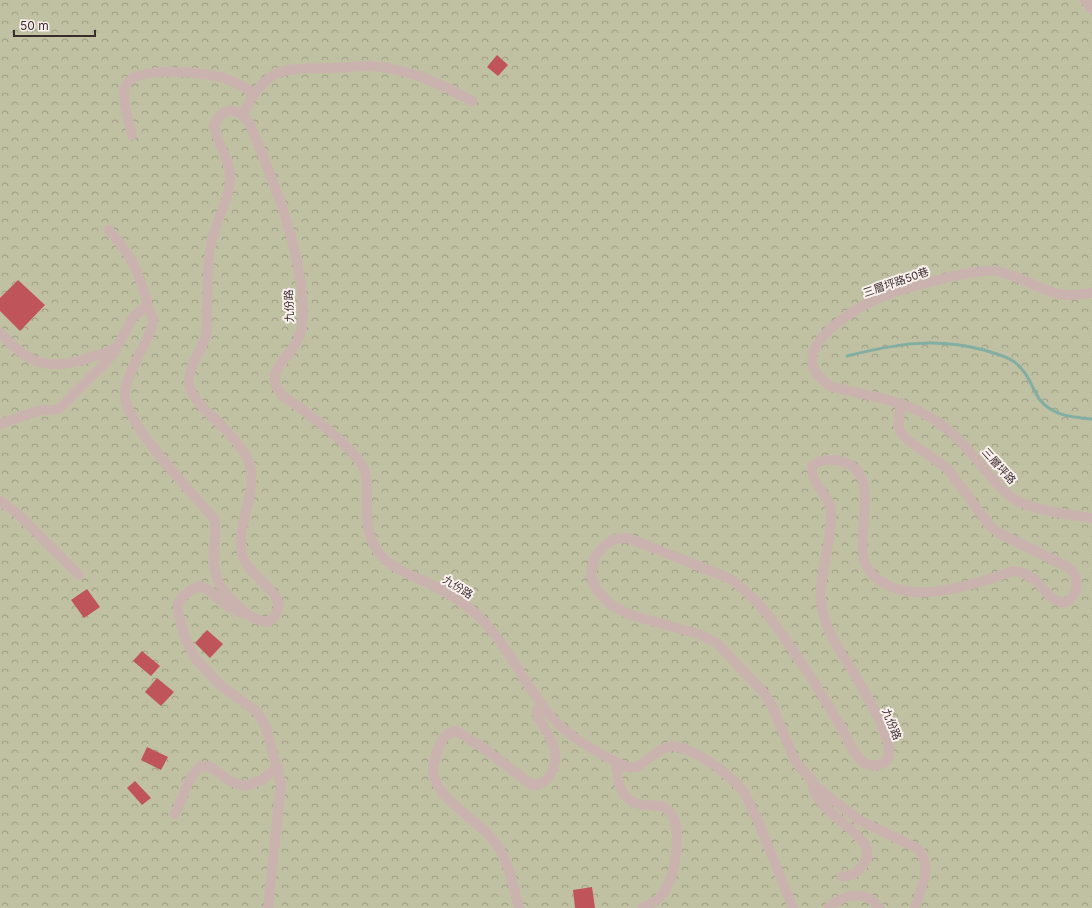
<svg xmlns="http://www.w3.org/2000/svg" width="1092" height="908" font-family="Inter,'Noto Sans TC',sans-serif">
<style>
.forest{fill:url(#forest-crowns)}
.lines{fill:none;stroke-linecap:round;stroke-linejoin:round}
.stream{stroke:#82aea3;stroke-width:3}
.building{fill:#bf545a}
.minor{stroke:#cab3ae;stroke-width:10}
.labels{text-anchor:middle;dominant-baseline:central;stroke-width:4;stroke-linejoin:round;paint-order:stroke}
.street-label{font-size:11px;fill:#3a2c2c;stroke:#faf1ef}
</style>
<defs>
<pattern id="forest-crowns" width="20" height="18" patternUnits="userSpaceOnUse"><rect width="20" height="18" fill="#c0c1a2"/><path d="M2 6a3 3 0 1 1 6 0M12 15a3 3 0 1 1 6 0" fill="none" stroke="#9d9d84"/></pattern>
</defs>
<rect width="100%" height="100%" fill="#f3e6e2"/>
<!-- forest -->
<path class="forest" d="M0 0H1092V908H0Z"/>
<g class="lines">
<!-- stream -->
<path class="stream" d="M847 356C895 344 935 337 984 350 993 353 1004 355 1013 361 1024 368 1030 380 1035 392 1046 415 1070 417 1092 419"/>
</g>
<!-- building -->
<path class="building" d="M497 55 508 65 498 76 487 67Z
M18 280 45 305 20 331 0 311V298Z
M87 589 100 607 84 618 71 600Z
M207 630 223 644 210 658 195 643Z
M142 651 160 666 151 676 133 661Z
M157 678 174 692 161 706 145 692Z
M147 747 168 757 161 770 141 760Z
M135 781 151 798 142 805 127 788Z
M592 887 595 908H575L573 890Z"/>
<g class="lines">
<!-- minor -->
<path class="minor" d="M1085 0 1092 9
M243 114C250 99 263 78 280 72 296 67 313 69 329 68 342 68 356 66 369 66 407 68 440 83 472 101
M132 135C130 124 121 97 125 87 134 64 202 73 221 77 234 81 244 86 254 94
M109 230C134 259 140 274 149 310
M1092 293C1081 295 1070 296 1059 294 1037 289 1019 275 996 271 973 268 892 291 870 302 854 310 826 329 818 343 806 362 813 374 830 386 866 396 904 399 936 421 956 434 972 454 987 472 995 481 1003 492 1013 498 1031 510 1070 515 1092 518
M0 333C11 344 24 357 39 362 63 370 95 356 117 348
M901 403 898 425 901 433 909 441 947 468 990 526 999 533 1066 566C1068 568 1072 570 1073 572 1080 582 1076 604 1061 602 1043 599 1041 573 1013 571 973 584 908 610 872 574 844 547 892 470 837 460 827 459 819 460 812 466 810 484 830 495 831 512 832 538 823 562 821 587 817 627 846 656 863 689 870 702 904 758 881 764 876 766 869 766 864 763 854 755 848 740 842 729 831 710 820 691 808 673 786 641 765 603 733 581 724 575 711 572 701 567 677 557 653 548 628 538L615 539 604 546 594 558 591 575 596 589 611 605 630 615 699 634 717 643 765 694 772 706 795 761 819 789 859 820 917 848C934 866 921 887 915 908
M0 424 37 411 59 409 113 355 133 317 144 308 149 310 153 318 152 326C145 348 129 368 125 391 119 419 195 495 214 519 217 529 215 536 214 547 212 576 218 587 239 607 248 615 256 621 269 622 297 597 253 581 244 560 231 529 263 489 247 458 240 445 229 433 219 423 209 413 195 402 190 388 184 370 202 352 206 335 208 326 207 316 207 307 208 287 207 265 211 244 215 223 229 200 230 181 231 162 218 144 214 126 222 106 236 107 249 122 274 182 301 246 303 312 303 322 302 332 297 341 288 361 261 372 283 396 304 410 363 452 366 476 369 498 363 526 374 545 386 569 417 577 439 588 449 594 460 601 469 608 503 634 522 682 549 714 567 737 603 756 629 768L637 767 662 749 672 746 683 748 698 755 716 766 735 782 744 792 758 821 793 908
M0 501 17 513 79 575
M241 613 227 606 207 589 199 586 191 590 182 597 178 603V613L185 638 195 658 220 685 256 711 266 727 281 784 268 908
M616 762C618 780 618 798 639 804 648 806 656 805 664 807 668 810 672 814 674 819 681 839 675 881 660 897 656 903 648 905 642 908
M812 781C814 818 886 836 863 865 857 873 852 876 842 877
M175 814C182 800 188 776 201 766L211 767 230 781 245 786 262 780 278 767
M519 908C513 887 509 863 497 845 482 820 430 798 433 767 434 762 436 757 437 752 440 741 445 733 456 731L481 746 532 785C550 786 558 764 554 748 551 736 542 726 537 714V709L542 704
M828 908C844 894 866 889 879 908"/>
</g>
<g class="labels">
<!-- street labels -->
<g class="street-label">
<text transform="translate(896 282) rotate(-19)">三層坪路50巷</text>
<text transform="translate(289 306) rotate(-92)">九份路</text>
<text transform="translate(999 466) rotate(48)">三層坪路</text>
<text transform="translate(458 587) rotate(32)">九份路</text>
<text transform="translate(892 724) rotate(68)">九份路</text>
</g>
</g>
<!-- scale -->
<path d="M14 30v6h81v-6" fill="none" stroke="#3a2c2c" stroke-width="2"/>
<text x="20" y="30" font-size="12" fill="#3a2c2c" stroke="#faf1ef" stroke-width="3" paint-order="stroke">50 m</text>
</svg>
